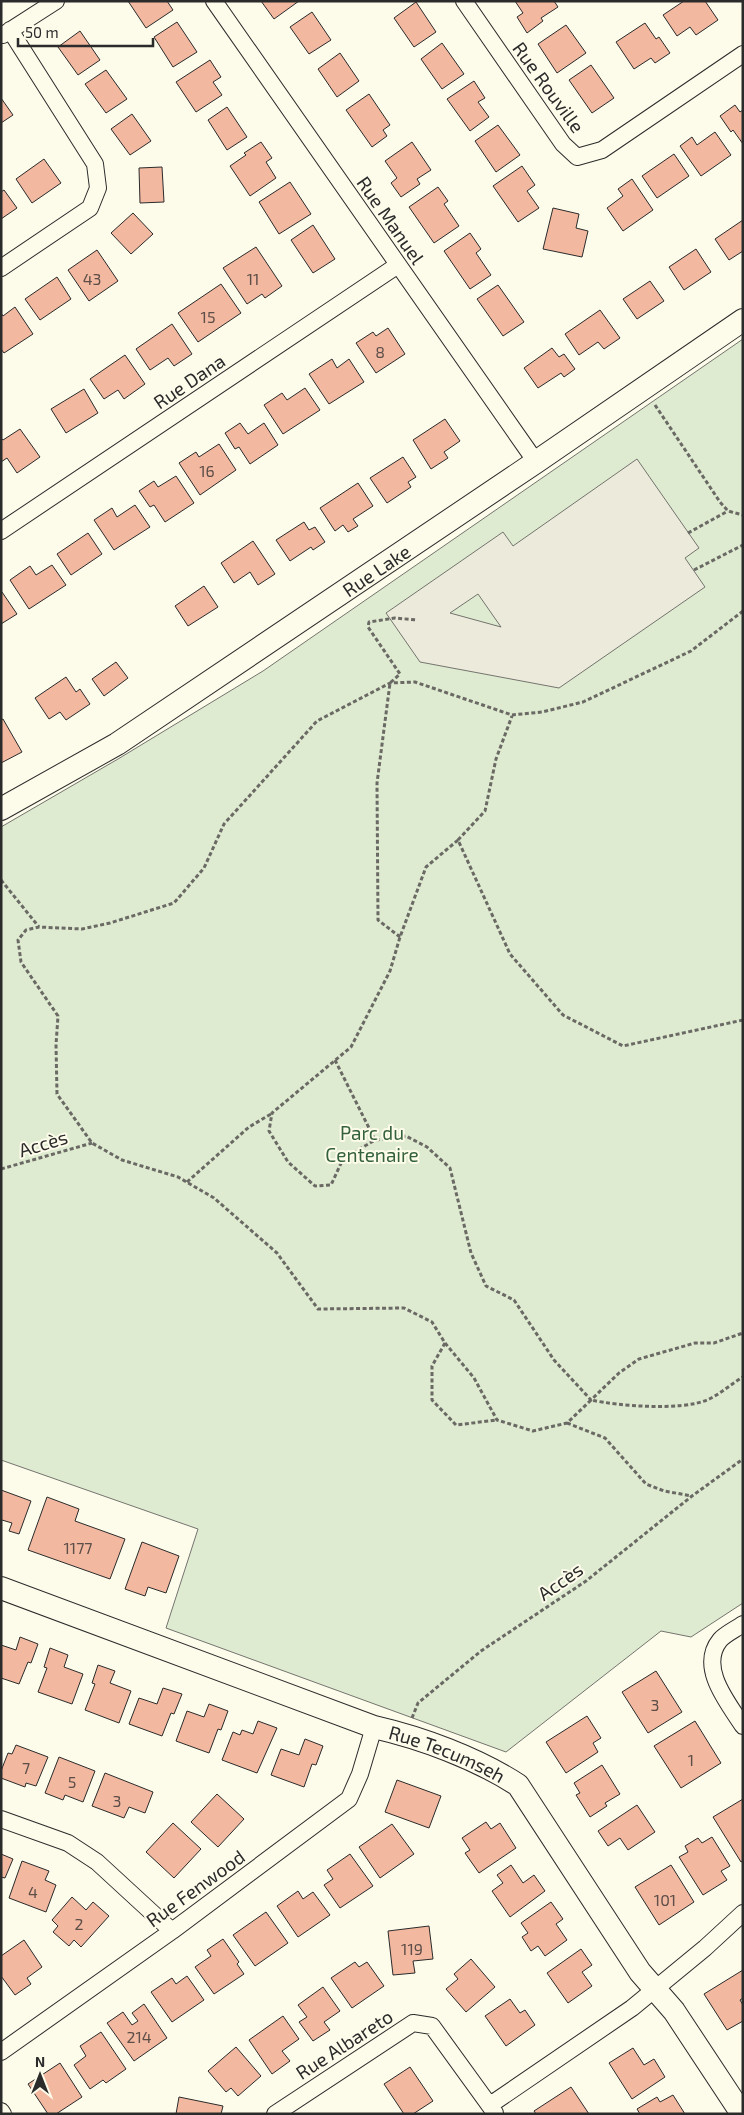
<svg xmlns="http://www.w3.org/2000/svg" width="744" height="2115" font-family="'Exo 2',sans-serif">
<style>
.green{fill:#deebd1;stroke:#74746e}
.parking{fill:#eceadb;stroke:#74746e;fill-rule:evenodd}
.building{fill:#f2b8a0;stroke:#2b2b2b}
.lines{fill:none;stroke-linecap:round;stroke-linejoin:round}
.street-casing{stroke:#2b2b2b;stroke-width:18}
.secondary-casing{stroke:#2b2b2b;stroke-width:24}
.path{stroke:#6a6964;stroke-width:3;stroke-dasharray:4 2.5;stroke-linecap:butt}
.street{stroke:#fdfbea;stroke-width:16}
.secondary{stroke:#fdfbea;stroke-width:22}
.labels{text-anchor:middle;dominant-baseline:central;stroke-width:4;stroke-linejoin:round;paint-order:stroke}
.number-label{font-size:16px;fill:#5d4e48}
.street-label{font-size:19px;fill:#2b2b2b;stroke:#fdfbea}
.park-label{font-size:19px;fill:#34623c;stroke:#fdfbea}
</style>
<rect width="100%" height="100%" fill="#fdfbea"/>
<!-- green -->
<path class="green" d="M743 339V1603L691 1637 661 1631 506 1752 166 1628 198 1529 1 1460V827L118 759 263 671Z"/>
<!-- parking -->
<path class="parking" d="M637 459 699 548 685 558 705 587 559 688 420 662 386 613 503 532 513 546ZM478 594 501 627 450 613Z"/>
<!-- building -->
<path class="building" d="M128 1H167L173 10 146 28Z
M261 1H299L274 19Z
M515 1H554L558 7 541 18 543 21 527 33 517 17 523 13Z
M684 1H705L718 20 696 35 690 27 677 36 663 15Z
M416 2 436 32 414 47 394 18Z
M312 12 331 40 309 54 290 27Z
M177 22 197 52 173 67 154 37Z
M645 23 656 39 659 37 670 53 655 63 651 58 634 69 616 42Z
M566 25 586 53 557 73 538 44Z
M80 31 100 60 78 75 58 47Z
M442 43 464 74 442 89 421 59Z
M340 53 359 81 337 97 318 69Z
M210 60 221 77 213 82 222 95 196 112 176 82Z
M591 65 614 98 592 113 569 80Z
M106 70 127 99 106 113 85 84Z
M474 81 485 98 478 102 489 117 470 131 447 99Z
M369 94 390 125 383 130 387 136 372 147 346 110Z
M1 98 13 115 1 123Z
M735 105 740 112 743 110V144L733 130 731 132 720 116Z
M227 107 247 137 227 150 208 120Z
M132 114 151 141 130 155 111 129Z
M498 125 520 155 496 172 475 141Z
M715 132 731 155 701 176 680 146 692 137 697 145Z
M261 142 272 158 266 162 276 178 250 196 230 166 246 155 244 153Z
M412 142 431 170 417 179 420 184 401 197 391 183 397 178 385 161Z
M674 154 689 176 657 198 642 176Z
M44 159 61 183 32 203 16 179Z
M522 166 535 185 527 191 539 208 518 222 493 186Z
M162 167 164 202 140 203 139 168Z
M632 179 653 210 623 231 607 208 623 196 618 189Z
M290 182 311 214 279 234 259 202Z
M438 187 448 201 444 204 459 226 434 243 409 207Z
M4 190 17 208 1 219V192Z
M553 208 579 214 576 228 588 231 582 257 543 249Z
M133 213 153 234 131 254 111 233Z
M743 220V251L729 260 715 239Z
M313 225 335 259 313 273 291 240Z
M470 233 481 249 476 253 491 275 470 289 444 251Z
M256 247 282 286 265 298 262 294 247 304 223 268Z
M696 249 711 272 684 290 669 267Z
M97 250 118 281 89 301 68 270Z
M57 277 71 299 40 320 25 299Z
M650 281 664 301 637 319 623 299Z
M221 284 241 313 198 342 178 313Z
M498 285 524 322 503 336 477 299Z
M15 307 33 334 4 353 1 349V313L3 316Z
M600 310 620 338 604 349 598 342 579 355 565 334Z
M172 324 192 354 174 366 168 358 150 370 136 349Z
M388 328 405 354 376 373 356 343 373 332 376 336Z
M552 348 559 357 564 354 575 369 564 377 561 373 538 388 524 368Z
M125 355 145 384 124 399 118 390 104 399 90 379Z
M332 359 337 368 349 359 364 382 329 404 309 374Z
M305 388 320 410 283 434 264 405 282 393 287 400Z
M84 389 98 413 66 433 51 409Z
M445 419 460 441 444 452 448 458 431 469 413 440Z
M240 423 248 434 264 423 278 445 250 464 239 447 235 449 225 433Z
M20 429 40 457 17 473 7 458 1 462V438L3 440Z
M219 444 236 470 200 495 179 463 196 452 199 457Z
M403 457 416 477 408 482 411 487 387 503 370 478Z
M176 476 194 503 165 522 154 505 150 507 139 491 154 481 158 487Z
M358 483 373 506 353 519 358 526 348 532 343 525 335 531 320 508Z
M135 505 150 527 114 550 94 520 112 508 117 517Z
M304 522 309 530 315 527 325 542 313 550 311 547 290 561 276 540Z
M88 533 102 554 71 575 57 554Z
M253 541 275 574 258 585 250 572 234 583 221 563Z
M52 565 66 585 29 609 10 580 30 566 36 575Z
M204 586 218 607 188 626 175 606Z
M1 592H2L17 614 1 624Z
M116 662 128 678 104 696 92 679Z
M66 677 76 692 80 689 90 704 66 720 60 712 49 719 35 698Z
M3 719 22 752 1 763V720Z
M1 1490 31 1501 19 1534 9 1531 12 1523 2 1520 1 1522Z
M47 1497 79 1509 75 1521 125 1539 110 1579 28 1550Z
M142 1542 179 1556 166 1593 148 1587 145 1596 125 1589Z
M20 1637 38 1644 31 1663 28 1662 19 1684 1 1678V1645L16 1650Z
M50 1648 68 1655 64 1667 83 1674 72 1704 38 1692 47 1668 44 1667Z
M98 1665 115 1671 110 1683 131 1691 119 1723 85 1710 95 1684 92 1683Z
M656 1671 682 1712 648 1733 622 1692Z
M163 1688 182 1694 174 1714 171 1713 162 1736 129 1724 139 1698 157 1704Z
M209 1704 228 1711 221 1730 218 1729 209 1753 176 1741 187 1711 204 1717Z
M587 1716 601 1738 593 1743 598 1752 566 1773 546 1742Z
M258 1721 277 1728 257 1773 222 1760 233 1732 240 1735 242 1730 253 1734Z
M695 1721 721 1763 681 1788 654 1746Z
M305 1739 323 1746 316 1765 312 1764 304 1787 271 1775 281 1749 299 1755Z
M16 1745 48 1757 36 1786 26 1783 25 1787 1 1778V1771L8 1753 12 1754Z
M59 1757 95 1771 83 1802 65 1795 63 1800 45 1793Z
M602 1765 620 1794 605 1803 607 1806 590 1817 576 1795 580 1793 574 1783Z
M105 1773 153 1792 145 1813 129 1807 124 1818 92 1806Z
M397 1780 441 1796 429 1828 385 1812Z
M217 1794 244 1819 218 1847 191 1822Z
M743 1799V1861L741 1862 713 1817Z
M637 1805 655 1832 628 1850 620 1838 608 1846 598 1831Z
M486 1822 491 1829 500 1823 516 1848 479 1873 465 1853 470 1850 462 1838Z
M173 1823 201 1849 174 1878 146 1852Z
M392 1824 414 1854 380 1878 359 1847Z
M712 1837 730 1866 721 1871 727 1880 703 1895 679 1857 688 1852 685 1846 698 1838 702 1843Z
M1 1854 13 1859 5 1878 1 1877Z
M350 1854 373 1886 340 1908 324 1885 333 1879 327 1870Z
M22 1861 49 1871 45 1880 56 1885 46 1912 9 1898Z
M511 1865 523 1883 534 1875 545 1891 510 1917 492 1891 503 1883 497 1875Z
M671 1865 694 1902 659 1925 635 1887Z
M298 1891 303 1899 313 1892 330 1915 298 1937 277 1906Z
M72 1897 86 1910 93 1902 109 1916 81 1947 74 1940 69 1946 53 1932 58 1926 52 1920Z
M551 1902 563 1919 556 1924 567 1940 545 1956 538 1946 531 1951 522 1937 528 1933 521 1923Z
M266 1912 288 1943 255 1966 233 1935Z
M429 1926 433 1959 413 1961 415 1973 393 1975 388 1931Z
M223 1939 239 1962 237 1964 244 1974 214 1994 195 1967 211 1956 207 1950Z
M24 1940 42 1967 27 1978 31 1984 15 1995 1 1976V1956Z
M581 1949 592 1965 582 1972 592 1986 568 2003 547 1973Z
M471 1959 495 1987 466 2012 446 1989 458 1979 454 1974Z
M355 1962 359 1967 367 1962 384 1986 352 2008 331 1978Z
M743 1970V1998L740 2000 743 2005V2021L727 2030 704 1994Z
M187 1976 204 2000 172 2022 151 1992 172 1978 176 1984Z
M323 1987 340 2011 324 2022 330 2030 313 2041 299 2022 307 2017 298 2005Z
M510 1999 520 2013 525 2010 535 2025 506 2046 485 2016Z
M144 2004 167 2038 134 2061 107 2023 123 2012 132 2025 138 2021 132 2013Z
M283 2016 299 2039 282 2051 290 2061 272 2074 249 2040Z
M101 2032 126 2069 106 2083 103 2080 90 2089 74 2065 86 2056 80 2046Z
M236 2047 261 2076 238 2096 231 2088 226 2092 208 2071Z
M633 2048 644 2065 654 2059 665 2077 632 2099 609 2063Z
M60 2063 82 2097 56 2114H48L28 2084Z
M410 2067 433 2101 413 2114H404L384 2084Z
M571 2087 589 2114H536L534 2111Z
M673 2095 685 2114H640L637 2109 657 2097 660 2102Z
M179 2097 223 2106 221 2114H176Z"/>
<g class="lines">
<!-- street casing -->
<g class="street-casing">
<path id="street" d="M214 1 536 462
M464 1 563 144 577 157 602 150 743 54
M3 35 56 1
M1 268 90 208 98 188 95 164 10 30
M1 531 398 265
M743 1624C736 1629 725 1634 720 1640 698 1667 728 1703 743 1726
M1 1819 68 1843 97 1862 172 1931
M1 2052 172 1931 349 1799 360 1774 374 1727
M490 2105 632 2008 705 1948 743 1913
M1 2111 3 2114
M275 2114 413 2023 432 2026 495 2113"/>
</g>
<!-- secondary casing -->
<g class="secondary-casing">
<g id="secondary">
<path id="s1" d="M1 809 117 744 536 462 743 320"/>
<path id="s2" d="M1 1588 374 1727C422 1738 476 1758 518 1785L640 1972 674 2011 742 2114"/>
</g>
</g>
<!-- path -->
<path class="path" d="M655 405 720 502 728 511 743 515
M688 533 728 511
M694 570 743 545
M743 611 691 651 583 702 542 712 512 715 415 682 390 683 317 721 224 824 204 868 174 903 110 923 82 929 39 927 26 930 18 940 21 962 58 1016 56 1045 57 1094 92 1143 122 1160 178 1177 214 1198 277 1253 318 1309 404 1308 432 1322 445 1343 474 1378 497 1420 533 1431 567 1423 591 1400C619 1406 681 1411 707 1400 719 1395 731 1384 743 1377
M458 840 485 811 496 759 512 716
M1 880 39 927
M400 937 378 920 377 783 390 683 400 674 368 627 369 622 395 618 417 620
M743 1020 623 1046 563 1015 510 954 458 840 426 867 400 937 390 971 351 1047 272 1113 269 1131 288 1162 315 1186 331 1185 343 1159 375 1140 406 1136 427 1147 450 1168 471 1253 486 1286 514 1300 554 1360 591 1400 619 1373 639 1359 695 1343H714L743 1333
M335 1060 375 1140
M1 1169 92 1143
M187 1182 249 1127 271 1114
M445 1343 432 1366V1400L456 1425 497 1420
M567 1423 605 1438 646 1484 664 1491 692 1496
M412 1718 418 1703 481 1651 586 1581 692 1496 743 1459"/>
<!-- street -->
<use href="#street" class="street"/>
<!-- secondary -->
<use href="#secondary" class="secondary"/>
</g>
<g class="labels">
<!-- number labels -->
<g class="number-label">
<text x="92" y="278">43</text>
<text x="253" y="278">11</text>
<text x="208" y="316">15</text>
<text x="380" y="351">8</text>
<text x="207" y="470">16</text>
<text x="78" y="1547">1177</text>
<text x="655" y="1704">3</text>
<text x="691" y="1759">1</text>
<text x="26" y="1767">7</text>
<text x="72" y="1781">5</text>
<text x="117" y="1800">3</text>
<text x="33" y="1891">4</text>
<text x="665" y="1899">101</text>
<text x="79" y="1923">2</text>
<text x="412" y="1948">119</text>
<text x="139" y="2036">214</text>
</g>
<!-- street labels -->
<g class="street-label">
<text transform="translate(549 87) rotate(54)">Rue Rouville</text>
<text transform="translate(391 220) rotate(55)">Rue Manuel</text>
<text transform="translate(189 381) rotate(-34)">Rue Dana</text>
<text stroke="none"><textPath href="#s1" startOffset="445">Rue Lake</textPath></text>
<text transform="translate(43 1143) rotate(-17)">Accès</text>
<text transform="translate(560 1581) rotate(-35)">Accès</text>
<text stroke="none"><textPath href="#s2" startOffset="476">Rue Tecumseh</textPath></text>
<text transform="translate(195 1888) rotate(-36)">Rue Fenwood</text>
<text transform="translate(344 2044) rotate(-33)">Rue Albareto</text>
</g>
<!-- park labels -->
<g class="park-label">
<text x="372" y="1132">Parc du<tspan x="372" dy="22">Centenaire</tspan></text>
</g>
</g>
<!-- border -->
<rect width="744" height="2115" fill="none" stroke="#2b2b2b" stroke-width="5"/>
<!-- north arrow -->
<g transform="translate(40 2075)" stroke="#fdfbea" stroke-width="4" paint-order="stroke">
<path d="M0-4L9 19L0 12L-9 19Z" fill="#2b2b2b"/>
<text y="-8" font-size="14" font-weight="bold" text-anchor="middle" fill="#2b2b2b">N</text>
</g>
<!-- scale -->
<path d="M18 38v8h135v-8" fill="none" stroke="#2b2b2b" stroke-width="2.5"/>
<text x="25" y="38" font-size="15" fill="#2b2b2b" stroke="#fdfbea" stroke-width="4" paint-order="stroke">50 m</text>
</svg>
